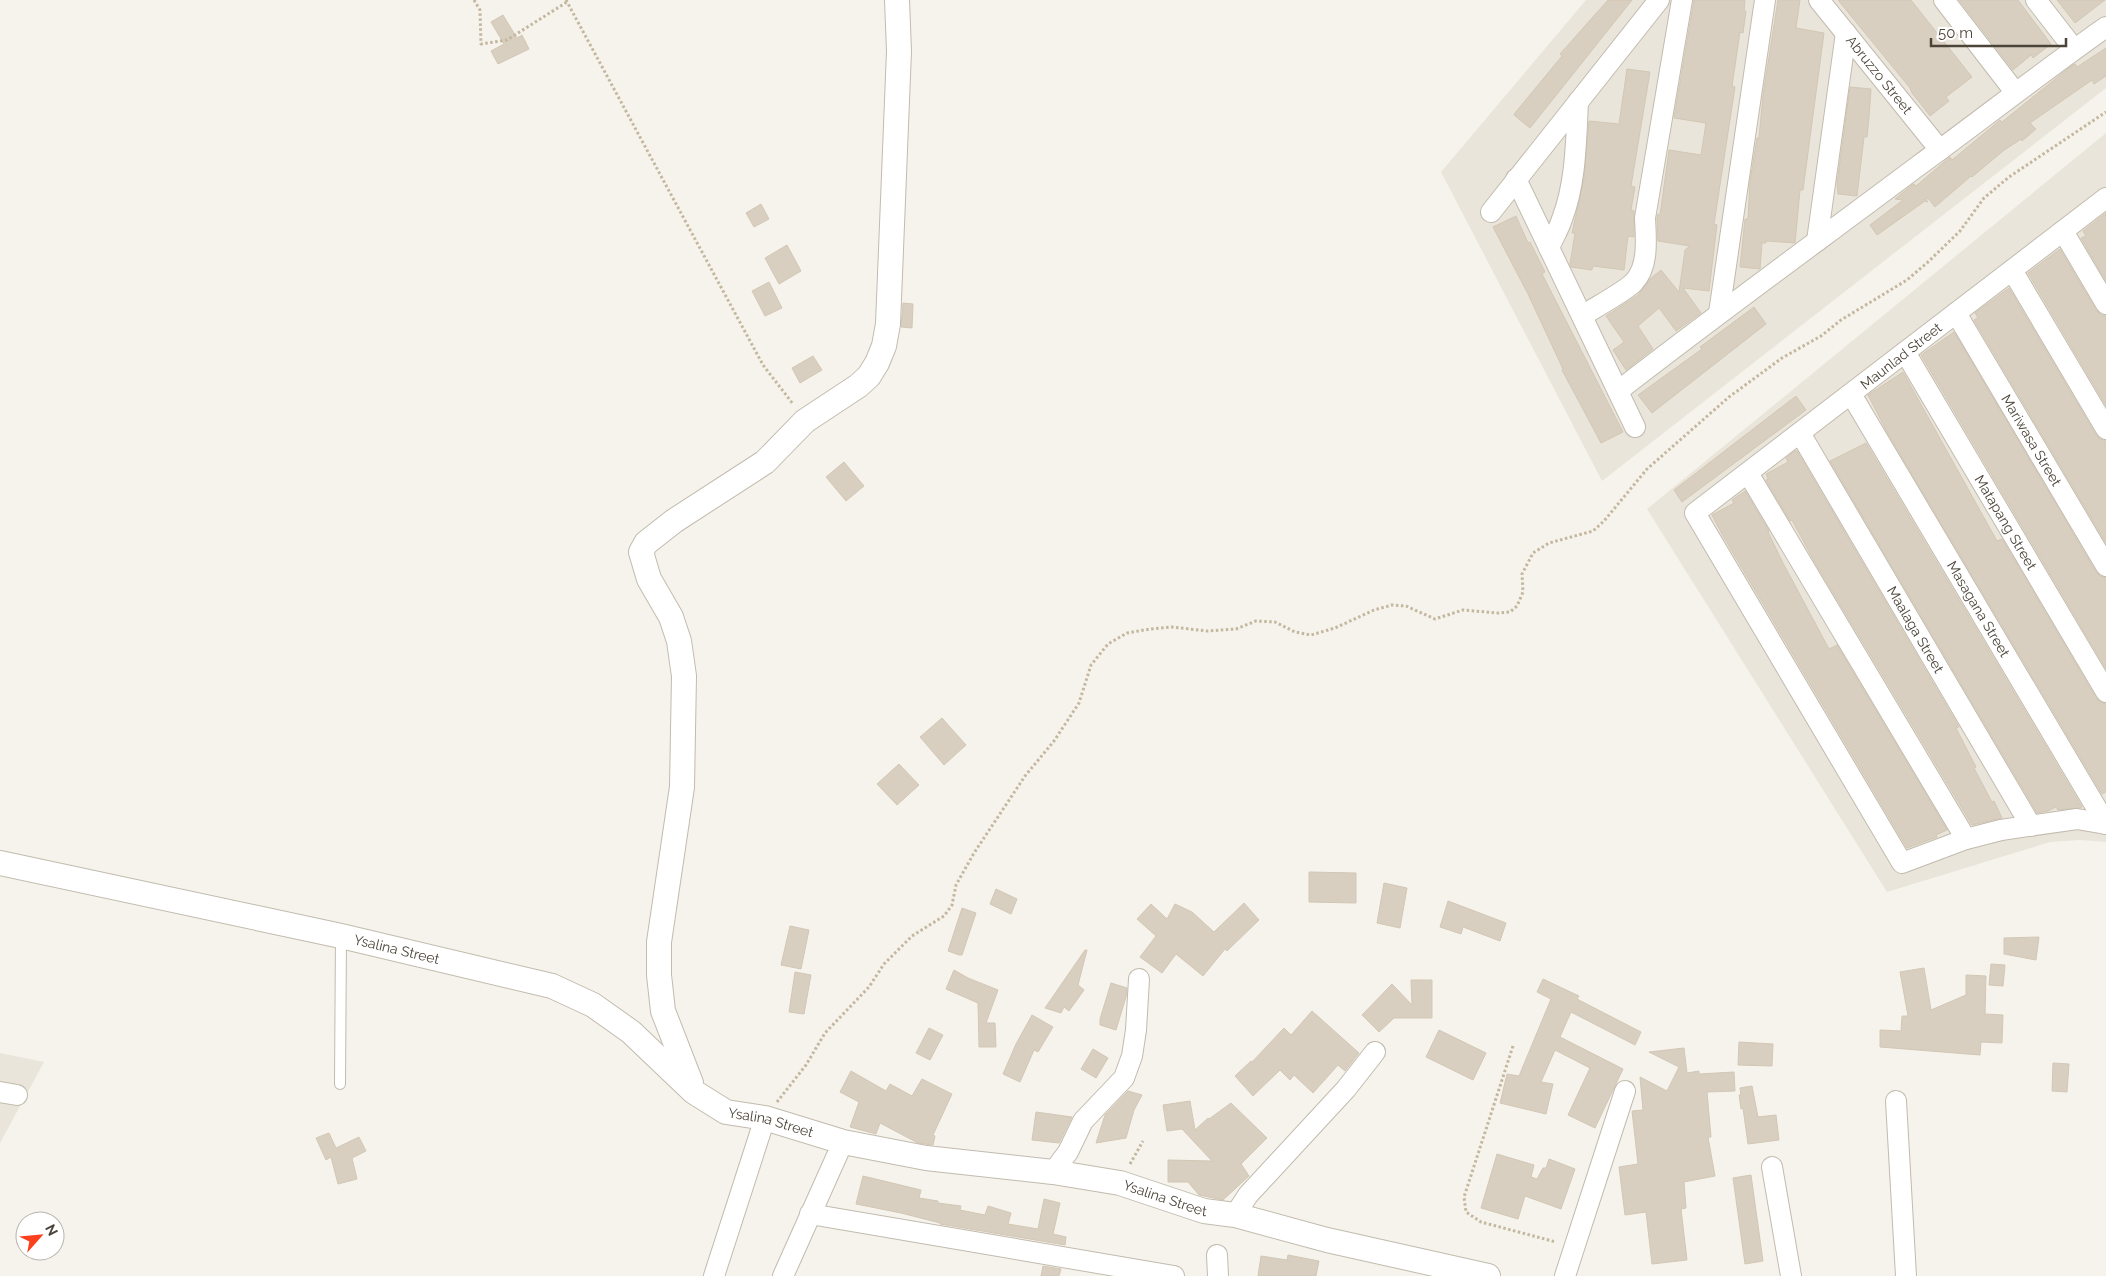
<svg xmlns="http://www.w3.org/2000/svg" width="2106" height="1276" font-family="Raleway,sans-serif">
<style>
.residential{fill:#eae5da}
.building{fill:#d8cfc1;stroke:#d3c7b4}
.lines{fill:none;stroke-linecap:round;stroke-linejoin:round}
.service-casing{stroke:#c2bbae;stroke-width:12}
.minor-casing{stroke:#c2bbae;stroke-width:22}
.tertiary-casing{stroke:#c2bbae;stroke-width:26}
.path{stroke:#c4b79f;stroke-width:3;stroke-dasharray:2.5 2.5;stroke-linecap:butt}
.service{stroke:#fff;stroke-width:10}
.minor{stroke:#fff;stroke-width:20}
.tertiary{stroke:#fff;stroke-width:24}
.labels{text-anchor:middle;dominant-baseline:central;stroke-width:5;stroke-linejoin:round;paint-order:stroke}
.street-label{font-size:14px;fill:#4b4439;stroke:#fff}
</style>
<rect width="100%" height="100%" fill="#f6f3ec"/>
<!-- residential -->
<path class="residential" d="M1586 0H2106V88L1602 481 1441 172Z
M2106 133V842L2080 840 2050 842 1887 892 1647 509Z
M0 1053 44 1062 0 1143Z"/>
<!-- building -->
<path class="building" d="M1608 0H1632L1530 128 1514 115 1515 113 1562 56 1560 54Z
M1694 0H1745L1744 11H1746L1743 33 1740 32 1732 86 1735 87 1714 224 1717 225 1709 291 1683 288 1701 313 1676 331 1659 308 1638 326 1653 349 1626 370 1613 350 1624 342 1606 316 1638 295 1650 279 1661 270 1679 292 1685 250 1690 246 1658 241 1657 219 1658 214 1660 215 1669 150 1701 155 1706 123 1674 118Z
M1778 0H1800L1796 28 1824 33 1809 145 1803 190H1800L1795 243 1766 241V243H1762L1760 269 1740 267 1745 219H1748L1750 182 1757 138H1759L1763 95Z
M1838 0H1911L1972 77 1946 97 1949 101 1930 116 1912 93 1910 88Z
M1959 0H2018L2051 44 2033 58 2031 55 2013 70Z
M2057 0H2105L2075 23Z
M503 15 517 38 522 35 529 49 498 64 491 51 504 44 491 22Z
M2106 48V76L2094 84 2092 80 2030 123 2036 129 2022 141 2021 139 2003 151 1972 177 1971 176 1935 207 1928 198 1926 200 1928 202 1925 201 1877 235 1870 225 1903 200 1895 199 1912 185 1914 184 1916 186 1950 157 1952 160 1993 126 2000 120 2002 122 2070 67 2075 64 2077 67Z
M1627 69 1650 72 1631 186 1635 187 1631 210 1634 211V237L1628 236 1624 270 1593 266 1592 270 1571 267 1570 264 1575 233H1572L1584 178 1589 121 1619 124Z
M1850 87 1871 89 1869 117 1867 137H1864L1857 196 1838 194 1837 184Z
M761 204 769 219 754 227 746 213Z
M2106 213V281L2081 238 2086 236 2083 231Z
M1516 216 1528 243 1530 242 1545 272 1542 274 1623 432 1601 443 1562 370 1563 369 1528 294 1493 227Z
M787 245 801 271 779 284 765 258Z
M2060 249 2096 310 2101 315 2106 316V406L2028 273Z
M769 282 782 308 765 316 752 291Z
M2009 288 2096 435 2100 439 2106 441V543L1974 320 1978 318 1975 313Z
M903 303 913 304 912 328 901 327Z
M1754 307 1766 324 1652 413 1638 395 1702 349 1700 347Z
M1954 332 2096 572 2100 576 2106 578V669L1921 355Z
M813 356 822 370 800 383 792 368Z
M1903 372 1997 541 2002 539 2096 698 2100 702 2106 704V792L2102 794 1887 432 1868 395Z
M1796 396 1806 410 1682 502 1674 490Z
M1866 443 2082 807 2080 808 2058 810 2056 807 2048 811 2037 813 1830 461Z
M1795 451H1797L1959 727 1956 728 1976 767 1974 768 1992 802 1994 801 2002 818 1972 825 1813 559 1792 520 1790 521 1766 480 1768 479 1766 474 1788 462 1786 458Z
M844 462 864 486 846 501 826 477Z
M1745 491 1769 531 1768 532 1783 563 1829 649 1837 645 1947 830 1936 835 1937 837 1907 848 1723 536 1712 515 1734 503 1732 500Z
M942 718 966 745 944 765 920 737Z
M899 764 919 785 897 805 877 784Z
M1309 872 1356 873V903L1309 902Z
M1384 883 1407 888 1400 928 1377 923Z
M996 889 1017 899 1011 914 990 904Z
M1448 901 1506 923 1500 941 1463 927 1461 934 1440 927Z
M1244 903 1259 920 1227 951 1225 949 1203 976 1176 954 1162 973 1140 957 1156 936 1137 919 1151 904 1167 919 1175 904 1192 912 1214 932Z
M962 908 976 913 962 955H959L948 951Z
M790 926 809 930 801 969 781 965Z
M2039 937 2036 960 2004 954V938Z
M1085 950H1087L1078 985 1084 990 1069 1011 1064 1007 1061 1013 1045 1008Z
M1991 964 2005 965 2003 986 1989 985Z
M1924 968 1931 1010 1966 995V975L1986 976 1985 1014 2003 1015 2002 1043 1981 1042 1980 1055 1880 1047V1030L1901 1031 1902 1016H1908L1900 972Z
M954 970 968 978 998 990 986 1023H995L996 1047H979L978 1003 946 989Z
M795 972 811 975 804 1014 789 1012Z
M1543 979 1579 996 1577 999 1641 1032 1635 1045 1571 1012 1560 1037 1623 1069 1595 1128 1568 1115 1590 1068 1555 1050 1541 1082 1553 1084 1546 1114 1500 1103 1507 1074 1519 1076 1551 999 1537 992Z
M1411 980H1432V1018H1394L1379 1032 1362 1015 1392 984 1412 1005Z
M1111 983 1127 988 1126 997 1116 1030 1100 1025V1019Z
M1312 1011 1359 1053 1345 1071 1338 1065 1313 1093 1294 1075 1290 1080 1280 1070 1253 1096 1235 1076 1251 1061 1252 1062 1284 1028 1291 1035Z
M1032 1015 1053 1027 1038 1052 1034 1050 1020 1082 1003 1074 1016 1044Z
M929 1028 943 1035 930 1060 916 1053Z
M1439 1030 1486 1053 1473 1080 1426 1057Z
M1739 1042 1773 1044 1772 1066 1738 1065Z
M1684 1048 1687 1073 1699 1071V1074L1734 1072 1735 1091 1707 1092 1711 1137H1708L1715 1176 1684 1182 1686 1208 1681 1209 1687 1260 1652 1264 1646 1212 1625 1215 1619 1167 1638 1164 1632 1111 1643 1110 1640 1077 1667 1091 1679 1067 1649 1052Z
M1093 1049 1108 1058 1096 1078 1081 1069Z
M2053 1063 2069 1064 2067 1092 2052 1091Z
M851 1071 886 1091 890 1084 912 1096 922 1079 952 1094 933 1135 935 1136 933 1145 918 1143 880 1123 876 1134 850 1127 859 1102 840 1092Z
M1752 1086 1758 1117 1776 1115 1779 1140 1748 1144 1743 1108 1741 1109 1739 1095H1741L1740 1088Z
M1128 1091 1142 1095 1134 1110 1126 1138 1096 1143 1105 1115Z
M1190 1101 1195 1130 1208 1118 1209 1119 1231 1103 1267 1138 1241 1164 1249 1176 1223 1200 1199 1195 1188 1182H1168V1160L1212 1161 1182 1129 1167 1131 1163 1105Z
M1036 1112 1072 1117 1059 1143 1032 1140Z
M329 1133 336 1148 359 1137 366 1151 352 1158 357 1179 338 1184 331 1157 326 1160 316 1138Z
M1497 1154 1534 1165 1531 1177 1537 1179 1543 1168H1546L1549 1159 1575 1169 1561 1209 1525 1196 1518 1219 1481 1208Z
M1751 1175 1763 1261 1745 1264 1733 1178Z
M863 1176 921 1190 919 1198 938 1201V1203L961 1206 960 1210 985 1215 988 1206 1011 1213 1008 1224 1038 1229 1044 1199 1060 1203 1053 1234 1066 1237 1065 1245 940 1224V1223L901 1213 856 1204Z
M1288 1255 1319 1261 1316 1276H1258L1261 1256 1287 1260Z
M1043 1266 1061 1269 1059 1276H1041Z"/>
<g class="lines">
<!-- service casing -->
<g class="service-casing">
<path id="service" d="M340 1084 341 936"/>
</g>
<!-- minor casing -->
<g class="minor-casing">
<g id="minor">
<path id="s1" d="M1819 0 1940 150"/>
<path d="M1944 0 2015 92"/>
<path d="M2036 0 2074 49"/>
<path d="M1516 179 1635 427"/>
<path d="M2106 198 1695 513 1902 863 1966 839 2001 830 2077 819 2106 824"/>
<path d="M1491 212 1659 0"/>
<path d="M2063 231 2106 304"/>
<path d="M1817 241 1846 33"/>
<path d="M1549 248C1553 238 1559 229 1562 219 1576 183 1576 141 1578 102"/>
<path d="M2012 270 2106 429"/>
<path d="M1719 313 1765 0"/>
<path id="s2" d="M1956 313 2106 566"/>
<path d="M1582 316C1594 308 1626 291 1634 282 1649 266 1646 239 1645 218L1682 0"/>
<path id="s3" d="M1905 352 2106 692"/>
<path d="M1618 391C1717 314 1818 241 1918 166 1981 120 2042 72 2106 27"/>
<path id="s4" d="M1851 394 2106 824"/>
<path id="s5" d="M1800 433 2031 826"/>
<path d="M1748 473 1966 839"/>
<path d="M0 1092 17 1095"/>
<path d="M1896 1101 1906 1276"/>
<path d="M1772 1167 1791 1276"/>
<path d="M1053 1172 1068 1152 1083 1121 1124 1078 1132 1056 1136 1030 1139 979"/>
<path d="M810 1214 1174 1276"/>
<path d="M1235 1215 1248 1195 1346 1089 1375 1052"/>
<path d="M1217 1255 1218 1276"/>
<path d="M714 1276 765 1118"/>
<path d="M783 1276 843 1142"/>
<path d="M1565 1276 1625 1091"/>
</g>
</g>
<!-- tertiary casing -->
<g class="tertiary-casing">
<g id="tertiary">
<path id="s6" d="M0 863 341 936 552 986 593 1005 631 1032 694 1092 726 1112 765 1118 843 1142 926 1158 1053 1172 1120 1183 1204 1211 1235 1215 1327 1240 1488 1276"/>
<path d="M691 1083 663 1011 659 975V942L682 787 684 676 679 641 671 617 649 579 641 552 646 543 674 521 765 462 805 421 858 386 869 376 877 363 884 346 888 324 899 51 897 0"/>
</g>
</g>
<!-- path -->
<path class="path" d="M474 0 480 10 481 44 507 40 567 2
M566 0 763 365 793 404
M1513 1046 1464 1197 1466 1212 1481 1222 1556 1242
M777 1102 806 1065 825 1033 869 987 884 964 912 936 944 916 952 905 956 885 974 853 1025 776 1054 741 1079 703 1091 665 1108 644 1127 633 1150 629 1172 627 1207 631 1236 629 1256 621 1275 622 1295 632 1311 635 1335 628 1374 610 1392 605 1406 606 1435 619 1463 610 1498 613 1510 612 1517 606 1523 592 1522 574 1533 553 1549 543 1593 531 1604 521 1647 469 1729 397 1782 358 1821 336 1841 320 1907 280 1928 262 1960 231 1984 198 2009 177 2106 112
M1130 1164 1143 1141"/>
<!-- service -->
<use href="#service" class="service"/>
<!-- minor -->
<use href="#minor" class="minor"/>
<!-- tertiary -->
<use href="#tertiary" class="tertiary"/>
</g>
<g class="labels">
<!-- street labels -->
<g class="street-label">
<text stroke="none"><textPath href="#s1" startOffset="96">Abruzzo Street</textPath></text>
<text transform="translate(1901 356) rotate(-38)">Maunlad Street</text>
<text stroke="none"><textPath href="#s2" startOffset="148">Mariwasa Street</textPath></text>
<text stroke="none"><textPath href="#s3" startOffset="198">Matapang Street</textPath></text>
<text stroke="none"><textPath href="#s4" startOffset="250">Masagana Street</textPath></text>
<text stroke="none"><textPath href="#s5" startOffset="228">Maalaga Street</textPath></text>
<text stroke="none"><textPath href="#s6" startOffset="406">Ysalina Street</textPath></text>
<text stroke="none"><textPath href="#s6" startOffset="828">Ysalina Street</textPath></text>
<text stroke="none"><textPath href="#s6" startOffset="1231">Ysalina Street</textPath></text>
</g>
</g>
<!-- north arrow -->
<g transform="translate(40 1236) rotate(63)"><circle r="24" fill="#ffffff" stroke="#b7b4b0"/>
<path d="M0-4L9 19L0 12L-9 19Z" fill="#fc3f1d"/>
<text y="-8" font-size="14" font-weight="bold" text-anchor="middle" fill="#4b4439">N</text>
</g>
<!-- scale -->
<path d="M1931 38v8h135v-8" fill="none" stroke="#4b4439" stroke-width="2.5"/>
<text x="1938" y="38" font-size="15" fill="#4b4439" stroke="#ffffff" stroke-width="4" paint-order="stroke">50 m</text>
</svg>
